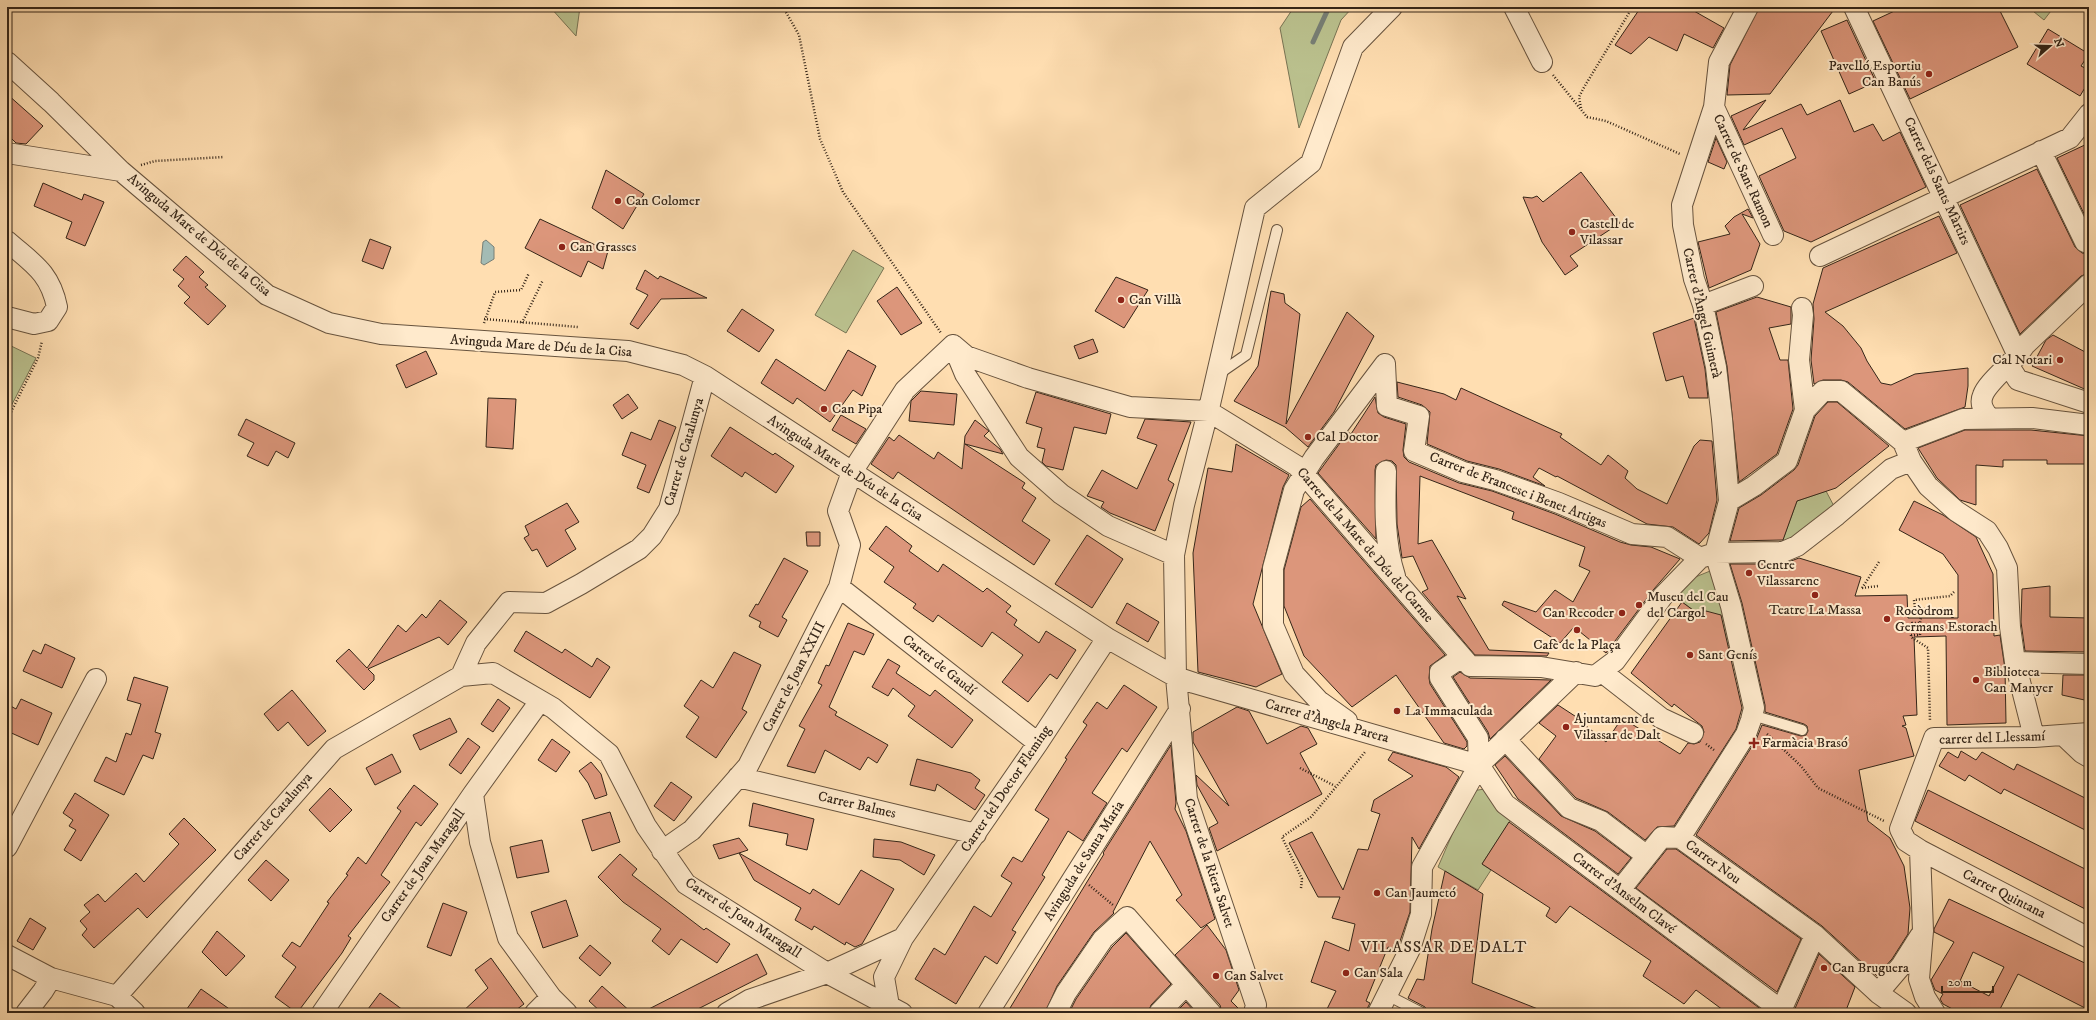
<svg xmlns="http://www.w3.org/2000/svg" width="2096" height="1020" font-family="'IM FELL DW Pica',serif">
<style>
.green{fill:#bbc28f;stroke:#787454}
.water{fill:#a3bbb4;stroke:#777f76}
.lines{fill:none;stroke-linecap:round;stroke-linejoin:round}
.stream{stroke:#777f76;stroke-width:5}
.building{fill:#dc967b;stroke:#342518;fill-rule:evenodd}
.service-casing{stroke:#67533e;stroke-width:12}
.minor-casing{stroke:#67533e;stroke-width:22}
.path{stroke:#342518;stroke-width:2.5;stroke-dasharray:1 2;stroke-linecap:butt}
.service{stroke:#ffeacc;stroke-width:10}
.minor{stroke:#ffeacc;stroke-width:20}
.poi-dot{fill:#8f2418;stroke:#ffeacc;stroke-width:1.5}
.labels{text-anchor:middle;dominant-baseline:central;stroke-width:4;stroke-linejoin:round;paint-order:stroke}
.poi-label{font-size:14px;fill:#342518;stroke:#ffeacc;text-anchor:start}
.street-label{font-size:14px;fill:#342518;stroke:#ffeacc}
.quarter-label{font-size:16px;letter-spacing:1px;fill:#342518;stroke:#ffeacc}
</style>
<rect width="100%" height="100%" fill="#ffdeb1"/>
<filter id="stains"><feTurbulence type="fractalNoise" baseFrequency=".005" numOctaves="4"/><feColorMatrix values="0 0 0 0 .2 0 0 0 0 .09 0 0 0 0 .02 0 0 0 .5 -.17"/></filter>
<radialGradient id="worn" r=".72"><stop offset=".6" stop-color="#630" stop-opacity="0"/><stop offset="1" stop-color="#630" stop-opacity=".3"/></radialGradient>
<!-- green -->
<path class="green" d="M550 7H580L576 36Z
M1294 7H1353L1341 20 1299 128 1280 28Z
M2028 7H2054L2044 20Z
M853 250 884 268 846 333 815 315Z
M7 344 36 358 7 414Z
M1826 491 1836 510 1793 541 1782 542 1797 501Z
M1715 569 1735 640 1729 646 1717 635 1706 611 1697 613 1673 595 1693 578Z
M1485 789 1505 816 1512 818 1482 864 1491 870 1478 890 1438 867 1471 791Z"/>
<!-- water -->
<path class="water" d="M486 240 494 247V259L484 265 481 263 483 242Z"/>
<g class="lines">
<!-- stream -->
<path class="stream" d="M1313 42 1329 7"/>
</g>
<!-- building -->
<path class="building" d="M1641 7H1687L1724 28 1713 48 1684 34 1677 51 1649 37 1631 54 1615 45Z
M1759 7H1836L1770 94 1727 95 1730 65Z
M1903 7H1998L2018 47 1910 99 1873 21Z
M1847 20 1876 82 1849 94 1821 31Z
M2048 29 2089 54 2081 66 2089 70V81L2080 96 2027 64Z
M7 94 43 126 26 144 16 143 7 134Z
M1766 100 1743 130 1801 104 1807 115 1840 100 1854 132 1873 124 1883 141 1900 132 1926 187 1811 242 1784 231 1759 176 1796 158 1782 128 1744 145 1731 116Z
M1716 138 1727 162 1724 169 1708 162Z
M2089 143V224L2057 158Z
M2037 169 2075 247 2082 253 2089 254V273L2081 276 2020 334 1960 205Z
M606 170 644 194 623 229 592 208Z
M1581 172 1620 223 1570 256 1578 266 1565 275 1542 242 1523 197 1532 198 1537 196 1543 202Z
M43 183 82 200 84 194 104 202 85 246 66 238 72 222 34 206Z
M1748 209 1753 218 1742 214 1760 244 1751 270 1709 288 1698 242 1730 234 1725 226 1734 217Z
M1939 216 1957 253 1825 312 1843 326 1861 348 1867 361 1881 383 1891 385 1915 374 1968 368V386L1965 407 1905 429 1848 382 1841 380H1823L1814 384 1811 360 1814 319 1813 304 1823 268Z
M540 219 608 251 603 269 588 261 581 277 525 248Z
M370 239 391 247 383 269 362 261Z
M186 256 204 272 199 277 208 285 205 287 226 306 208 325 184 303 190 297 178 286 184 279 173 270Z
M645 270 658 279 660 276 707 298 661 299 638 329 630 324 648 295 636 289Z
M1116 277 1148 290 1124 328 1095 311Z
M897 287 922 323 901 335 877 301Z
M1271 291 1284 294 1285 303 1300 314 1286 424 1347 312 1374 336 1334 412 1308 447 1285 427 1234 401 1258 366Z
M1757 297 1791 307V324L1769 328 1780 360H1788L1793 409 1777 454 1739 482 1727 366 1716 312Z
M742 309 774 330 759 352 727 331Z
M1694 318 1705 369 1708 398H1689L1683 376 1666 381 1653 333Z
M2053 335 2089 354V391L2032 366 2046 340Z
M1093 339 1098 352 1079 359 1074 346Z
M848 350 876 366 862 396 853 390 830 422 797 398 793 404 761 383 776 359 825 391Z
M426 351 437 374 406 388 396 365Z
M1397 382 1444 394 1456 400 1461 388 1562 434 1560 437 1601 465 1608 455 1628 471 1625 478 1637 489 1667 504 1694 446 1700 440 1712 441 1717 500 1709 533 1699 544 1673 527 1647 524 1557 476 1556 477 1539 468 1533 477 1545 486 1499 469 1467 461 1427 444 1430 412 1422 405 1398 397Z
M921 391 957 394 954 425 909 421 911 401Z
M1036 392 1111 414 1106 434 1074 427 1063 470 1046 466 1042 462 1045 449 1037 447 1042 428 1026 423Z
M628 394 638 408 622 419 613 405Z
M1375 397 1378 413 1384 417 1406 424 1403 450 1404 457 1409 462 1459 483 1492 491 1555 514 1620 542 1631 545 1651 547 1680 559 1654 589 1606 653 1574 627 1560 643 1502 605 1504 601 1536 612 1555 590 1573 602 1590 571 1579 566 1585 547 1512 519 1514 512 1420 476 1418 544 1432 540 1466 599 1457 596 1489 650 1549 653 1547 656 1475 655 1422 592 1428 589 1413 556 1402 558 1397 524 1396 465 1392 461 1386 460 1376 465 1375 470 1376 539 1318 473 1348 432 1351 434Z
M488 398 516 399 513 449 486 447Z
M1828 402H1837L1889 446 1836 488 1797 501 1783 540 1730 541 1739 508 1761 495 1794 470 1798 465 1815 416Z
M841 415 866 429 856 444 832 430Z
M246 419 295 443 288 458 276 451 268 466 247 456 254 443 238 435Z
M1145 419 1191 422 1168 480 1174 484 1155 531 1110 513 1101 507 1104 502 1087 496 1102 470 1137 489 1157 445 1137 438Z
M659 420 676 427 649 493 637 488 646 465 622 455 631 432 651 440Z
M975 420 989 431 984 436 1000 449 1003 454 965 444 1025 483 1022 488 1036 498 1022 521 1050 540 1034 565 898 472 893 479 871 464 889 437 894 441 899 435 934 459 938 452 962 469 965 436Z
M730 427 773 455 775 453 794 466 776 493 745 472 742 477 711 456Z
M1965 430H2031L2089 436V464H2047V460H2003V467L1976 465V505L1960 500 1937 478 1918 448Z
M1236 444 1289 475 1283 487 1253 604 1282 674 1256 687 1198 672 1193 553 1208 468 1232 472Z
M1310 499 1445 655 1430 666 1429 678 1430 684 1467 742V746L1464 749 1444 743 1396 675 1352 707 1304 656 1284 606V570L1301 507Z
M1914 501 1943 515 1976 537 1993 574 1994 636 2000 635 2005 669 2006 723 1947 725 1946 636 1914 637 1917 715 1903 716 1906 725 1902 726 1906 728 1914 756 1859 770 1868 821 1890 838 1904 866 1910 908 1908 934 1892 959 1877 976 1822 926 1696 835 1756 740 1762 725 1801 736 1806 735 1808 731 1807 726 1804 724 1765 712V705L1742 603 1730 564H1783L1799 558 1861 577 1855 596 1907 595 1908 618H1958V575L1943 554 1899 530Z
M567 503 579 522 565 530 576 549 547 567 537 549 532 551 524 538 529 535 525 526Z
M886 526 912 546 909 551 938 572 943 564 983 592 987 588 1011 606 1006 612 1017 620 1014 625 1039 643 1046 631 1076 650 1057 679 1050 674 1028 702 1002 682 1023 655 992 632 982 647 938 615 933 622 913 608 916 604 884 582 894 567 869 549Z
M806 532H820V546H807Z
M1087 535 1123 559 1092 608 1055 584Z
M784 558 808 571 782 617 787 620 778 637 759 627 761 622 749 616 756 604 758 605Z
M2050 586V617L2089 618V652L2025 651 2021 622 2022 589Z
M440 600 467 622 448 645 439 637 368 669 374 675V680L364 690 336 661 349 649 367 668 398 625 406 632 422 614 426 618Z
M1682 602 1697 613 1706 611 1721 615 1742 708 1736 729 1674 826 1657 827 1645 840 1608 812 1576 798 1539 759 1556 736 1539 723 1558 705 1581 720 1580 721 1606 742 1622 718 1680 754 1688 743 1694 744 1700 742 1704 732 1702 726 1674 704 1672 707 1631 673Z
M1127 603 1159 622 1148 642 1116 623Z
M848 623 874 634 864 655 854 651 829 707 837 712 835 715 888 745 877 763 868 757 860 770 825 750 815 773 787 766 805 729 799 726 822 685 818 683 826 665 829 666Z
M526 631 562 653 565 649 592 667 597 658 610 667 590 698 514 651Z
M45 644 75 658 62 688 23 671 33 650 41 654Z
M734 652 761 665 742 709 747 712 716 758 686 737 699 717 684 706 701 680 713 688Z
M888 659 900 666 896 673 930 696 935 690 973 720 952 748 908 716 915 706 893 688 888 696 872 687Z
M1460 672 1470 678 1551 680 1490 739 1488 732 1453 677Z
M2063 675H2089V701L2062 695Z
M134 677 168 687 155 732 161 734 153 759 143 755 124 795 94 781 106 757 116 762 126 733 131 735 141 704 127 700Z
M1124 685 1157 707 1127 752 1122 748 1092 793 1107 803 1083 841 1068 831 1042 875 1045 877 1012 930 1016 932 997 964 985 956 956 1004 915 979 934 948 945 955 974 906 991 917 1012 883 1001 876 1013 857 1022 862 1049 819 1035 810 1067 759 1065 758 1087 725 1083 722 1097 702 1107 709Z
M292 690 326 731 308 746 288 722 278 731 264 714Z
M21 699 52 713 38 745 7 731V704L16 709Z
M498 699 510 708 493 732 481 724Z
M1237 707 1249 711 1267 744 1301 726 1308 728 1317 744 1300 753 1322 794 1217 851 1209 828 1218 823 1197 785 1196 775 1229 806 1193 742V732Z
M450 718 457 732 420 750 413 735Z
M468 738 480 747 461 774 449 765Z
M552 739 570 752 556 772 538 760Z
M1171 745 1176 803 1175 809 1186 831 1215 919 1201 928 1176 900 1182 895 1150 841 1113 912 1114 913 1094 932 1057 986 1045 1013H1007L1104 854 1103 853Z
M1961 751 1976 760 1982 752 2014 770 2017 764 2089 800V832L2004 789 2001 794 1969 775 1965 781 1939 766 1948 752 1958 758Z
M1393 752 1446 767 1459 777 1419 849 1412 837 1410 912 1397 950 1388 947 1366 1001 1370 1003 1365 1013H1325L1336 991 1311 982 1325 941 1349 951 1355 924 1332 918 1340 897H1318L1289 843 1312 832 1343 890 1358 849 1368 850 1380 814 1371 811 1374 800 1413 776 1388 760Z
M392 754 401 772 375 785 366 768Z
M1505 756 1561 816 1595 831 1631 858 1618 874 1518 799 1495 765Z
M917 759 971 773 980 780 975 788 985 795 975 810 937 784 935 791 910 785Z
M591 762 601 774 607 795 595 799 588 783 579 771Z
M671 782 692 797 674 821 654 806Z
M414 785 438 804 421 826 416 822 381 875 390 882 348 936 351 938 342 953 297 1013 275 997 296 967 282 956 292 942 300 947 329 903 327 902 348 875 346 874 358 857 366 864 401 811 397 808Z
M330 788 352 810 330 832 309 810Z
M1928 790 2089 871V911L1915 821Z
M75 793 109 815 81 861 64 850 76 830 69 826 73 820 63 813Z
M753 803 814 819 807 850 786 845 788 834 749 826Z
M610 812 620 842 592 851 582 820Z
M184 818 216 850 147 918 138 908 94 948 82 935 87 929 80 921 90 912 84 905 98 894 105 902 136 873 144 882 179 844 169 834Z
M1509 822 1613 899 1766 1013H1727L1696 990 1684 1004 1643 976 1651 961 1570 906 1556 923 1546 916 1550 908 1482 864Z
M739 838 748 850 739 853 810 894 813 889 839 905 861 870 894 889 862 944 855 947 846 942 845 945 814 926 812 930 795 920 801 908 754 880 739 853 719 859 713 845Z
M874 839 901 842 935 855 924 875 900 860 873 857Z
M542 840 549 872 517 878 510 847Z
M1667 849H1676L1801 939 1777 992 1636 888Z
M620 854 637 869 632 875 704 930 706 928 730 944 717 963 681 939 669 955 652 941 661 929 623 902 598 877Z
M266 860 289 880 271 901 248 880Z
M1445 871 1483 894 1472 983 1548 1013H1428L1425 1007 1408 998 1417 979 1424 980 1432 929Z
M1949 899 2089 965V1010L2018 974 1998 1013H1960L1943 1004 1940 999 1943 994 1935 990 1931 980 1954 942 1934 932V929ZM1973 952 2004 967 1989 996 1960 981Z
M566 900 578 936 543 948 531 912Z
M443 903 467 912 451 956 427 947Z
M30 918 46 928 33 950 17 941Z
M1207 925 1226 950 1239 990 1231 1001 1243 1013H1222L1220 1005 1175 955Z
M217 931 245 956 226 976 202 952Z
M1126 933 1171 984 1151 1005 1148 1013H1069L1076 999 1112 947Z
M590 945 611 963 600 976 579 958Z
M757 954 767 974 690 1013H641Z
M1819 954 1855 987 1845 1013H1793Z
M491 958 524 1004 512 1013H461L488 988 475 970Z
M602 986 632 1013H602L589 1001Z
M201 989 235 1013H184Z
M380 993 407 1013H365Z
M1186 1002 1196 1013H1175Z"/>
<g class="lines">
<!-- service casing -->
<g class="service-casing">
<path id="service" d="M1217 375 1246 355 1277 230
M1752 715 1802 730
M1387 995 1422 1013"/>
</g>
<!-- minor casing -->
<g class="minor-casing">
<path id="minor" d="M1514 7 1542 62
M1854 7 2018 356
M7 62 51 102 121 171 267 295 329 323 381 334 628 351 683 365 705 376 1107 638 1176 677 1194 683 1479 765
M1714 107 1773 235
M2041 151 2085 242 2089 243
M7 153 121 171
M7 241C32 263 50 272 57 307L48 321 34 324 7 317
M1820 256 2070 138 2089 114
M1703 305 1753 286
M953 345 966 356 1028 378 1130 407 1208 411 1297 466 1470 666 1541 667 1595 676 1615 661 1663 596 1700 558 1715 553 1783 552 1797 546 1837 515 1891 469 1911 461
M953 345 965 374 1019 457 1061 494 1108 526 1174 555
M1385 364 1387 406 1419 416 1414 451 1463 472 1495 480 1559 503 1632 534 1667 537 1700 558
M2009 366 2018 380 2089 403
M1805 410 1823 391H1841L1903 442 1911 461 1928 486 1956 511 1987 531 1998 548 2007 568 2010 627 2015 662 2034 737
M1989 418C1984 411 1979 404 1983 395 1988 381 2015 362 2025 345L2089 284
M1903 442 1963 419 2032 418 2089 425
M1386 471C1385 507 1384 542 1395 576
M1729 501 1754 486 1787 461 1805 410 1799 360 1803 315 1802 308
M1715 553 1729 501 1722 419 1716 367 1703 305 1694 279 1683 225 1682 205 1714 107 1719 62 1748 7
M839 587 1038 743
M1462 657 1440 672V678L1478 738 1479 765
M2015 662 2089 664
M1602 672 1661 718 1693 733
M461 676 493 673 553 708 609 754 646 826 686 884 827 973 902 1013
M1347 721 1319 701 1294 674 1273 625V568L1294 490 1314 458 1385 364
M2089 733 2034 737 1934 738 1900 829 1906 841 1920 850 2089 938
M2063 735 2082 753 2089 757
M1505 739 1569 808 1601 821 1647 856
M1479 765 1505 804 1781 1010
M738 777 976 834
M473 794 480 842 508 938 551 997 567 1013
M1680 838 1746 734 1751 720 1754 708 1731 606 1715 553
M7 847 96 679
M1920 850 1923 931 1919 979 1925 997 1935 1013
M662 851 692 830 748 766 839 587 850 545 838 511 852 472 905 390 953 345
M1620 890 1662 837 1680 838 1815 935 1878 993 1906 1013
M7 955 51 978 117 996 135 1013
M1878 993 1901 966 1920 936
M117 996 334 749 461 676 476 643 509 602 546 603 581 584 639 549 652 536 669 509 705 376
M889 1006 884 977 903 938
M26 1013 43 991 51 978
M322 1013 473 794 540 701
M535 1013 551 997
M727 1013 749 1000 827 973 903 938 1038 743 1107 638
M988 1013 1180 709
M1056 1013 1066 993 1103 939 1127 917 1211 1013
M1159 1013 1186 985
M1254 1013 1256 1005 1187 799 1176 677 1174 555 1184 505 1210 404 1255 208 1311 163 1353 47 1392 7
M1378 1013 1410 949 1421 914 1422 867 1479 765 1576 672
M1780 1013 1815 935"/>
</g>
<!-- path -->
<path class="path" d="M783 7 799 35 820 139 843 192 941 333
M1553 75 1587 117 1606 121 1680 154
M1581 108 1579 97 1583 89 1629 13
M141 165 155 161 224 157
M484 319 578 327
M484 323 495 292 521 290 529 273
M522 323 543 280
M7 420 38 358 42 341
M1862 588 1879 562
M1862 588 1878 586
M1954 592 1950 596 1914 600 1915 609H1952L1953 628 1992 627
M1911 635V637L1928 648 1930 721
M1911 635H1920V632H1911V629H1920V626H1911L1912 623H1920L1921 617 1915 609
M1767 734 1801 766 1818 788 1884 821
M1706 744 1714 750
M1300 768 1335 786
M1089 885 1113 905
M1301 888 1302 879 1282 837 1311 817 1365 752"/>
<!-- service -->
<use href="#service" class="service"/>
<!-- minor -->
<use href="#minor" class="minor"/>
</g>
<!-- markers -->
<g class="poi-dot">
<circle cx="1929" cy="74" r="4"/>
<circle cx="618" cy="201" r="4"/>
<circle cx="1572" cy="232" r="4"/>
<circle cx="562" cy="247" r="4"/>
<circle cx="1121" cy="300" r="4"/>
<circle cx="2060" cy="360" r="4"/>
<circle cx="824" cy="409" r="4"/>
<circle cx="1308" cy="437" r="4"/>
<circle cx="1749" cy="573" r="4"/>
<circle cx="1815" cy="595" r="4"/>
<circle cx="1639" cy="605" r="4"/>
<circle cx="1622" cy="613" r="4"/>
<circle cx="1887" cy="619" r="4"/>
<circle cx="1577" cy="630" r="4"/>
<circle cx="1690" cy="655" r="4"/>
<circle cx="1976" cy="680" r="4"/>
<circle cx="1397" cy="711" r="4"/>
<circle cx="1566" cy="727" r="4"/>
<path d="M1752 737h4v4h4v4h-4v4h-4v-4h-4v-4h4z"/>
<circle cx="1377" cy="893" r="4"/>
<circle cx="1824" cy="968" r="4"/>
<circle cx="1346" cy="973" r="4"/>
<circle cx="1216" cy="976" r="4"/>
</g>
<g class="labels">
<!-- poi labels -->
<g class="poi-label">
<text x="1921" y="66" text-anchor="end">Pavelló Esportiu<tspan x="1921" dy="16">Can Banús</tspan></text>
<text x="626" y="201">Can Colomer</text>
<text x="1580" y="224">Castell de<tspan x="1580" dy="16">Vilassar</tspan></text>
<text x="570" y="247">Can Grasses</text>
<text x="1129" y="300">Can Villà</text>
<text x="2052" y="360" text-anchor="end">Cal Notari</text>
<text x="832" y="409">Can Pipa</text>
<text x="1316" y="437">Cal Doctor</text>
<text x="1757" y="565">Centre<tspan x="1757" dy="16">Vilassarenc</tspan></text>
<text x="1647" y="597">Museu del Cau<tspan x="1647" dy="16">del Cargol</tspan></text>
<text x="1815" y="610" text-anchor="middle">Teatre La Massa</text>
<text x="1895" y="611">Rocòdrom<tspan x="1895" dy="16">Germans Estorach</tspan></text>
<text x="1614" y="613" text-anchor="end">Can Recoder</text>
<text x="1577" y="645" text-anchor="middle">Cafè de la Plaça</text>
<text x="1698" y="655">Sant Genís</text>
<text x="1984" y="672">Biblioteca<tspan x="1984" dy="16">Can Manyer</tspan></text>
<text x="1405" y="711">La Immaculada</text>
<text x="1574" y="719">Ajuntament de<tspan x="1574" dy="16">Vilassar de Dalt</tspan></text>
<text x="1762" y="743">Farmàcia Brasó</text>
<text x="1385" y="893">Can Jaumetó</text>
<text x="1832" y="968">Can Bruguera</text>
<text x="1354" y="973">Can Sala</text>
<text x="1224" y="976">Can Salvet</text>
</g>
<!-- street labels -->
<g class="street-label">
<text transform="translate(1743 171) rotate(65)">Carrer de Sant Ramon</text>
<text transform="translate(1937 181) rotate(65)">Carrer dels Sants Màrtirs</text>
<text transform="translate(199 235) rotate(40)">Avinguda Mare de Déu de la Cisa</text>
<text transform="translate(1702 313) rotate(77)">Carrer d'Àngel Guimerà</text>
<text transform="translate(541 346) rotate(4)">Avinguda Mare de Déu de la Cisa</text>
<text transform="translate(684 452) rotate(-74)">Carrer de Catalunya</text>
<text transform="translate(845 468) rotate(33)">Avinguda Mare de Déu de la Cisa</text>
<text transform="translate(1518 490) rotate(21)">Carrer de Francesc i Benet Artigas</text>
<text transform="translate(1365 545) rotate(49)">Carrer de la Mare de Déu del Carme</text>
<text transform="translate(939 665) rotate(38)">Carrer de Gaudí</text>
<text transform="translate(794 677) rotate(-63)">Carrer de Joan XXIII</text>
<text transform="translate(1327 721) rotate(16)">Carrer d'Àngela Parera</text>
<text transform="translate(1992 738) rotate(-2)">carrer del Llessamí</text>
<text transform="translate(1006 789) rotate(-56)">Carrer del Doctor Fleming</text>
<text transform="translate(857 805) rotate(13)">Carrer Balmes</text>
<text transform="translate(273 817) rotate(-49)">Carrer de Catalunya</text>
<text transform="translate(1084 861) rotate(-58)">Avinguda de Santa Maria</text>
<text transform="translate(1713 862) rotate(36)">Carrer Nou</text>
<text transform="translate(1209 863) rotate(72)">Carrer de la Riera Salvet</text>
<text transform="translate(423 866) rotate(-55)">Carrer de Joan Maragall</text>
<text transform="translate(1624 893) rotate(37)">Carrer d'Anselm Clavé</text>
<text transform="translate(2004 894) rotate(27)">Carrer Quintana</text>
<text transform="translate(743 918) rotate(33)">Carrer de Joan Maragall</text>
</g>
<!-- quarter labels -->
<g class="quarter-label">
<text x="1444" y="947">VILASSAR DE DALT</text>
</g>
</g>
<!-- margin -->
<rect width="2096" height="1020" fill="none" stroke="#ffdeb1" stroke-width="24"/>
<rect x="8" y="8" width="2080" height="1004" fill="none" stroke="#342518" stroke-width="2"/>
<rect x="12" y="12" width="2072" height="996" fill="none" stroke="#342518"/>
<!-- north arrow -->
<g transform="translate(2050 46) rotate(70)" stroke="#ffeacc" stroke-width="3" paint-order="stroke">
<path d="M0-3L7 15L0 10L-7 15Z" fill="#342518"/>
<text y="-6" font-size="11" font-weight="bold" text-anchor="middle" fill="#342518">N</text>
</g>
<!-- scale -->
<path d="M1942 986v6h51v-6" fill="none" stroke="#342518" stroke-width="2"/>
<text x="1948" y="986" font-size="12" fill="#342518" stroke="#ffeacc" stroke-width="3" paint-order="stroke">20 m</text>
<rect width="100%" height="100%" filter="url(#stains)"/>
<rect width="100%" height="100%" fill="url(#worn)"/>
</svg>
